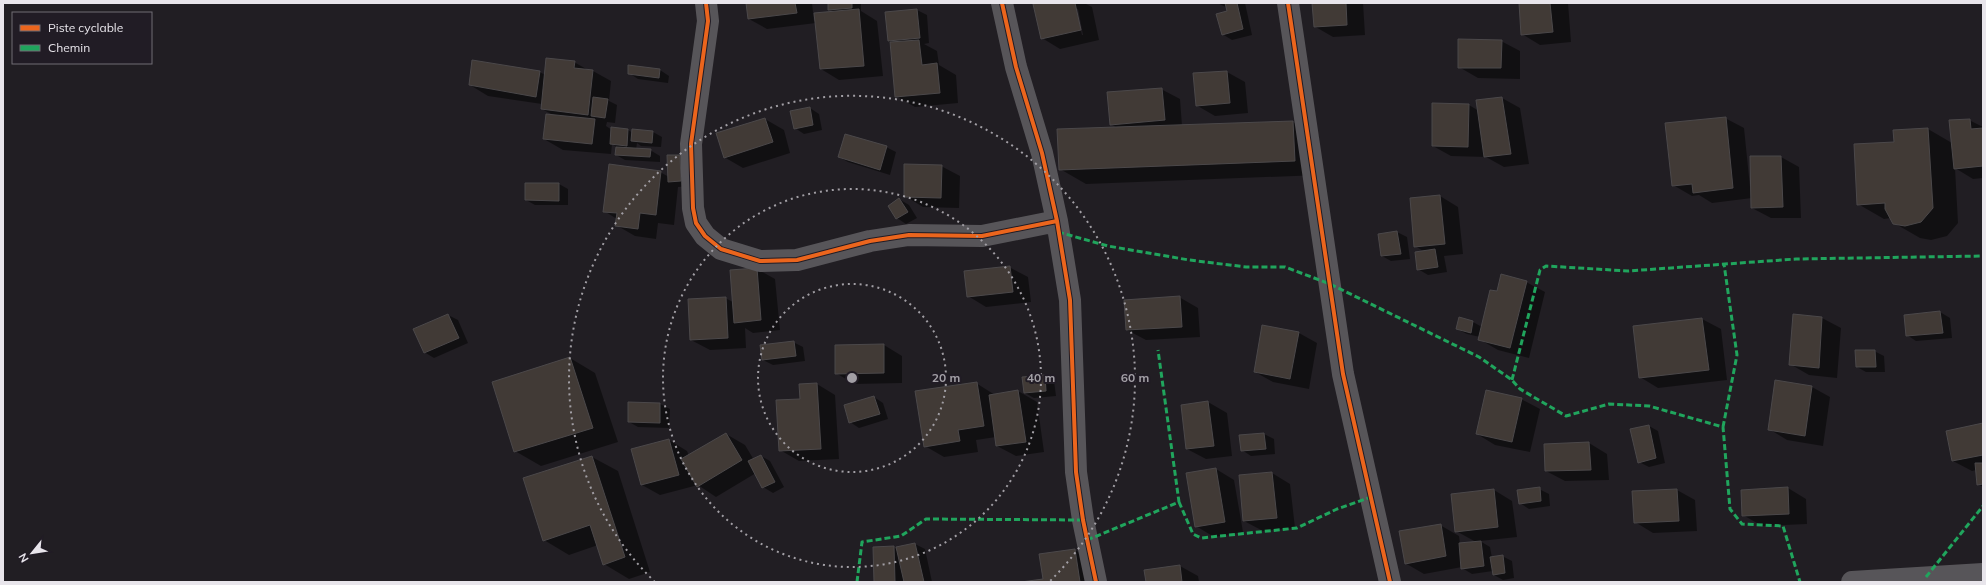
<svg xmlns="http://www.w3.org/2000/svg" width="1986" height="585" font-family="Mulish,sans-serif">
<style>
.shadow{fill:#0007;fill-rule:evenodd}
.building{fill:#413a36;stroke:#4b484a}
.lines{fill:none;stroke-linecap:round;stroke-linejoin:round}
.minor{stroke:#575559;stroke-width:22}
.quiet{stroke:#20a55d;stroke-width:3;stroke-dasharray:6 3;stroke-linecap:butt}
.cycleway-casing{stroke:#211c25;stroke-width:6}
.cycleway{stroke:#eb651d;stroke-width:4}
.ring{fill:none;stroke:#a29fa5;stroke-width:2;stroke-dasharray:2 4}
.centre{fill:#a29fa5;stroke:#211c25;stroke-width:2}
.ring-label{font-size:12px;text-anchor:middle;font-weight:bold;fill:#a29fa5;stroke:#211c25;stroke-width:4;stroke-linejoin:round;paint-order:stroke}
</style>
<rect width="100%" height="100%" fill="#211e23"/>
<!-- shadow -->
<path class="shadow" d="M747 3H812L814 21 835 12 829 9V3H861V11L877 21 883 76 839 80 821 69 816 23 767 29 749 19Z
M1045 3H1084L1092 7 1099 40 1060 49 1042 38ZM1076 9H1078L1083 35H1082Z
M1217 3H1245L1252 35 1232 40 1222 34 1228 12V8Z
M1313 3H1363L1365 35 1333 37 1314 26Z
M1520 3H1568L1571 42 1540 45 1522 34Z
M917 10 927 15 929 43 924 44 937 51 939 65 956 75 958 103 915 107 896 96 886 13Z
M1501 41 1520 51V79L1478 78 1459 67Z
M473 61 540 72 545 75 574 62 588 70 593 71 611 81 609 101 617 105 615 123 607 122 606 126 612 130H628L633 133 653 132 662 137 661 147 641 146 637 143 636 150H650L660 156V162L625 160 616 155 617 147 612 144 611 154 563 150 544 139 553 115 542 109V104L488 96 470 85Z
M660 70 669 76 668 83 638 79 629 73Z
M1227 72 1245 82 1248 113 1215 116 1196 105Z
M1161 89 1180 99 1182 126 1293 122 1319 136 1320 175 1086 184 1060 169 1117 128 1111 124Z
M1502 98 1520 108 1529 164 1504 167 1486 157 1451 156 1433 146 1469 105 1479 111Z
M810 108 819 114 822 130 804 134 795 128Z
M1725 118 1744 128 1750 187 1781 157 1799 167 1801 218H1771L1752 208V198L1712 203 1699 195 1692 196 1673 185Z
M765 119 784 130 790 153 743 168 724 157Z
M1969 120 1983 127V178L1973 179 1955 168 1958 223 1947 236 1931 240 1920 238 1894 223 1891 218 1884 219 1858 204 1895 143 1894 131 1928 129 1952 143Z
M886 147 896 152 890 175 848 162 839 157Z
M680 156 689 162 690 186 678 187 674 225 658 223 656 239 635 236 616 225 617 219 604 211 660 172 669 177Z
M941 166 960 176 959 208 923 207 905 196Z
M559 184 568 189V205H535L526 200Z
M1440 196 1458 207 1463 254 1444 256 1447 272 1428 275 1418 269 1425 252 1415 246Z
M899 199 909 205 917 218 906 224 897 218Z
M1397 232 1407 237 1410 259 1391 261 1382 256 1379 235Z
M1009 267 1028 277 1031 302 986 307 968 296Z
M757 269 775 279 780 330 753 333 745 328 746 348 710 350 691 340 725 298 733 302Z
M1526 282 1545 292 1529 358 1498 350 1479 339 1480 337 1467 334 1457 329 1473 322 1482 327 1498 293Z
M1179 297 1198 308 1200 337 1146 340 1127 330Z
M1940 312 1950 318 1952 338 1916 341 1907 335 1905 316Z
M448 315 458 320 468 343 434 358 424 352 414 329Z
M1794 315 1822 318 1841 328 1837 378 1809 375 1790 364Z
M1702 319 1721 329 1727 380 1658 388 1640 377 1634 326Z
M1299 333 1317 343 1309 389 1273 382 1255 372Z
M793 342 803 347 805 361 773 365 763 360Z
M884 345 902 356V383L854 384 836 373Z
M1874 351 1884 356 1885 372H1866L1857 367Z
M570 358 595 373 618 442 541 466 515 451Z
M1044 376 1054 381 1056 396 1034 398 1025 393Z
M1776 381 1812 387 1830 397 1823 446 1787 440 1769 429Z
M976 383 995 395 1018 391 1037 402 1044 452 1016 456 997 446 996 437 976 440 978 452 944 457 925 446Z
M817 384 835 395 839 459 799 461 780 450 801 400Z
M874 397 883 403 888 419 859 428 850 422Z
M1521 399 1540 409 1530 452 1495 445 1477 434Z
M1208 402 1227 413 1232 456 1206 459 1187 449 1182 406Z
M629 403 660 404 670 409 669 428 638 427 629 422Z
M1983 424V487L1978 484 1976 470 1972 471 1953 461 1947 432Z
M1649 426 1658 431 1665 463 1649 467 1639 462Z
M726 434 745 445 754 460 761 456 770 461 784 487 773 493 763 487 756 473 716 497 698 485 660 495 642 485 669 440 687 451 689 456Z
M1264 434 1274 439 1275 454 1251 456 1242 450 1240 436Z
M1589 443 1607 454 1609 480 1565 481 1546 471Z
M592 457 618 471 650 572 629 579 604 564 598 545 569 555 544 540 524 478Z
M1216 469 1234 480 1243 532 1214 537 1196 526Z
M1272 473 1290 484 1295 528 1263 531 1244 521Z
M1788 488 1806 499 1807 524 1762 526 1743 515Z
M1539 489 1549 494 1550 506 1529 509 1520 503Z
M1494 490 1512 501 1517 537 1480 541 1490 547 1492 558 1502 556 1512 561 1514 578 1503 580 1494 575 1493 571 1472 574 1462 568V567L1424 574 1405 563 1440 525 1459 536 1460 544 1476 542 1456 531Z
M1677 490 1695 500 1697 531 1653 533 1635 522Z
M915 544 925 549 932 582H875L893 547 898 550Z
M1075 550 1093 561 1096 582H1029L1045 580Z
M1180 566 1198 576 1199 582H1147Z"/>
<!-- building -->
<path class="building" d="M746 3H795L797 13 748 19Z
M828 3H852V8L828 10Z
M1040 3H1075L1081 30 1041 39 1033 4Z
M1225 3H1237L1243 29 1222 35 1216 14 1227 11Z
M1312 3H1346L1347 25 1314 27Z
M1519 3H1550L1553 32 1521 35Z
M859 9 864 66 820 69 814 13Z
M917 9 920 38 888 41 885 12Z
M1458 39 1502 40 1501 68H1458Z
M919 40 922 65 937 63 940 93 895 97 890 42Z
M546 58 575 61 574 68 593 70 588 115 541 109Z
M472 60 540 71 536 97 469 85Z
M628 65 660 69 659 78 628 74Z
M1227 71 1230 103 1196 106 1193 73Z
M1162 88 1165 120 1110 125 1107 92Z
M593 97 608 99 605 118 591 116Z
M1502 97 1511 154 1484 157 1476 100Z
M1432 103 1469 104 1468 147 1432 146Z
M810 107 813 125 794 129 790 111Z
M546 114 595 119 592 144 543 139Z
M1726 117 1733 188 1693 193 1692 184 1672 186 1665 123Z
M765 118 773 142 724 158 716 133Z
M1970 119 1971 129 1983 128V166L1954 169 1949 120Z
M1293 121 1295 161 1059 170 1057 129Z
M611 127 628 129 627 146 610 144Z
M1928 128 1933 208 1921 222 1905 226 1893 224 1885 209V203L1857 205 1854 144 1894 142 1893 130Z
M632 129 653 131 652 143 631 141Z
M845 134 887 146 880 170 838 157Z
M616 147 651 149 650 157 615 155Z
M667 155H680L681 181 668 182Z
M1750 156H1781L1783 207 1751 208Z
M609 164 661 171 656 215 640 213 638 229 615 226 617 213 603 212Z
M904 164 942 165 941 198 904 197Z
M525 183H559V201L525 200Z
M1440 195 1445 244 1414 247 1410 198Z
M899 198 908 212 896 219 888 206Z
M1397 231 1401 254 1381 256 1378 234Z
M1435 249 1438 267 1417 270 1415 252Z
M1010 266 1013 292 967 297 964 271Z
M757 268 761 320 734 323 730 270Z
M1501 274 1527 281 1510 348 1478 340 1490 290 1497 291Z
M1180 296 1182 327 1126 330 1124 300Z
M726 297 728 338 690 340 688 299Z
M1940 311 1943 333 1906 336 1904 315Z
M448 314 459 338 424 353 413 329Z
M1793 314 1822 317 1819 368 1789 365Z
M1459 317 1473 321 1471 333 1456 329Z
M1702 318 1709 370 1639 378 1633 326Z
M1262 325 1299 332 1290 379 1254 372Z
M794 341 796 356 762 360 760 345Z
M884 344V373L835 374V345Z
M1855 350H1875L1876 367H1856Z
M570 357 593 428 514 452 492 382Z
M1045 375 1046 391 1024 393 1022 377Z
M1775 380 1812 386 1805 436 1768 430Z
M977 382 984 426 958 430 960 441 924 447 915 391Z
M817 383 821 449 779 451 776 400 800 399 799 384Z
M1018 390 1026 442 996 446 989 395Z
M1486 390 1522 398 1512 442 1476 434Z
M874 396 880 414 849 423 844 405Z
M1208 401 1214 446 1186 449 1181 405Z
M628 402 660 403V423L628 422Z
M1983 423V455L1952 461 1946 431Z
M1649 425 1656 458 1638 463 1630 429Z
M726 433 742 460 697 487 681 459Z
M1264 433 1266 449 1241 451 1239 435Z
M669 439 679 475 641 485 631 449Z
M1589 442 1591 470 1545 471 1544 444Z
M761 455 775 482 762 488 748 461Z
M592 456 625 557 603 565 590 525 543 541 523 478Z
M1975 463H1983V484L1977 485Z
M1216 468 1225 522 1195 527 1186 473Z
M1272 472 1277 518 1243 521 1239 475Z
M1540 487 1541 501 1519 504 1517 490Z
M1788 487 1789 514 1742 516 1741 490Z
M1494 489 1498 527 1455 532 1451 494Z
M1677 489 1679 521 1634 523 1632 491Z
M1441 524 1446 556 1405 564 1399 531Z
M1481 541 1484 566 1461 569 1459 543Z
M915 543 924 582H904L896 547Z
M894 546 895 582H874L873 547Z
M1075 549 1080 582H1021L1043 579 1039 554Z
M1503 555 1505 573 1493 575 1490 557Z
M1180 565 1182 582H1146L1144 570Z"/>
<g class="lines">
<!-- minor -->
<path class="minor" d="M706 3 708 21 691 144 693 208 696 223 705 236 721 249 760 261 797 260 870 241 909 235 982 236 1057 221
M1002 3 1016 67 1042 153 1057 221 1070 300 1076 472 1083 520 1096 582
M1288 3 1343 374 1390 582
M1852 582 1983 574"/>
<!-- quiet -->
<path class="quiet" d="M1058 232 1108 246 1189 260 1246 267H1285L1330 284 1479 357 1512 380 1520 389 1566 416 1609 404 1649 406 1723 427 1730 509 1742 524 1783 526 1800 582
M1512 380 1540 270 1546 266 1628 271 1796 259 1983 256
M1723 427 1737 355 1724 264
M1179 502 1193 534 1201 538 1297 528 1337 509 1371 497
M1087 540 1179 502 1158 350
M1926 577 1983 506
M857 582 862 542 901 536 926 519 1083 520"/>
<!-- cycleway casing -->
<g class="cycleway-casing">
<path id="cycleway" d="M706 3 708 21 691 144 693 208 696 223 705 236 721 249 760 261 797 260 870 241 909 235 982 236 1057 221
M1002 3 1016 67 1042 153 1057 221 1070 300 1076 472 1083 520 1096 582
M1288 3 1343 374 1390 582"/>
</g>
<!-- cycleway -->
<use href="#cycleway" class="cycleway"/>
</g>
<!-- distance rings -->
<g class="ring">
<circle cx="852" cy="378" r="94"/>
<circle cx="852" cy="378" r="189"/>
<path d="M655 582A283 283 0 1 1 1049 582"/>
</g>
<circle cx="852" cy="378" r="6" class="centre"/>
<g class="ring-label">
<text x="946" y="382">20 m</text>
<text x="1041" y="382">40 m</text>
<text x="1135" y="382">60 m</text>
</g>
<!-- border -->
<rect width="1986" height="585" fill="none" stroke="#e8e5eb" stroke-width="8"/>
<!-- legend -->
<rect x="12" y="12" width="140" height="52" fill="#211c25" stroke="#716c74"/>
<rect x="20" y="25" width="20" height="6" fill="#eb651d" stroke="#716c74"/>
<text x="48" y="32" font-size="12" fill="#e8e5eb">Piste cyclable</text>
<rect x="20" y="45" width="20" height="6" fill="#20a55d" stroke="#716c74"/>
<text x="48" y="52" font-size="12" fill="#e8e5eb">Chemin</text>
<!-- north arrow -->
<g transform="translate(32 553) rotate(240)" stroke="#211c25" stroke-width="3" paint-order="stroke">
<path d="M0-3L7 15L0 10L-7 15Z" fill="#e8e5eb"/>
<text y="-6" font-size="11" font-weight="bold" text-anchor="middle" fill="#e8e5eb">N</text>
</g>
</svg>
